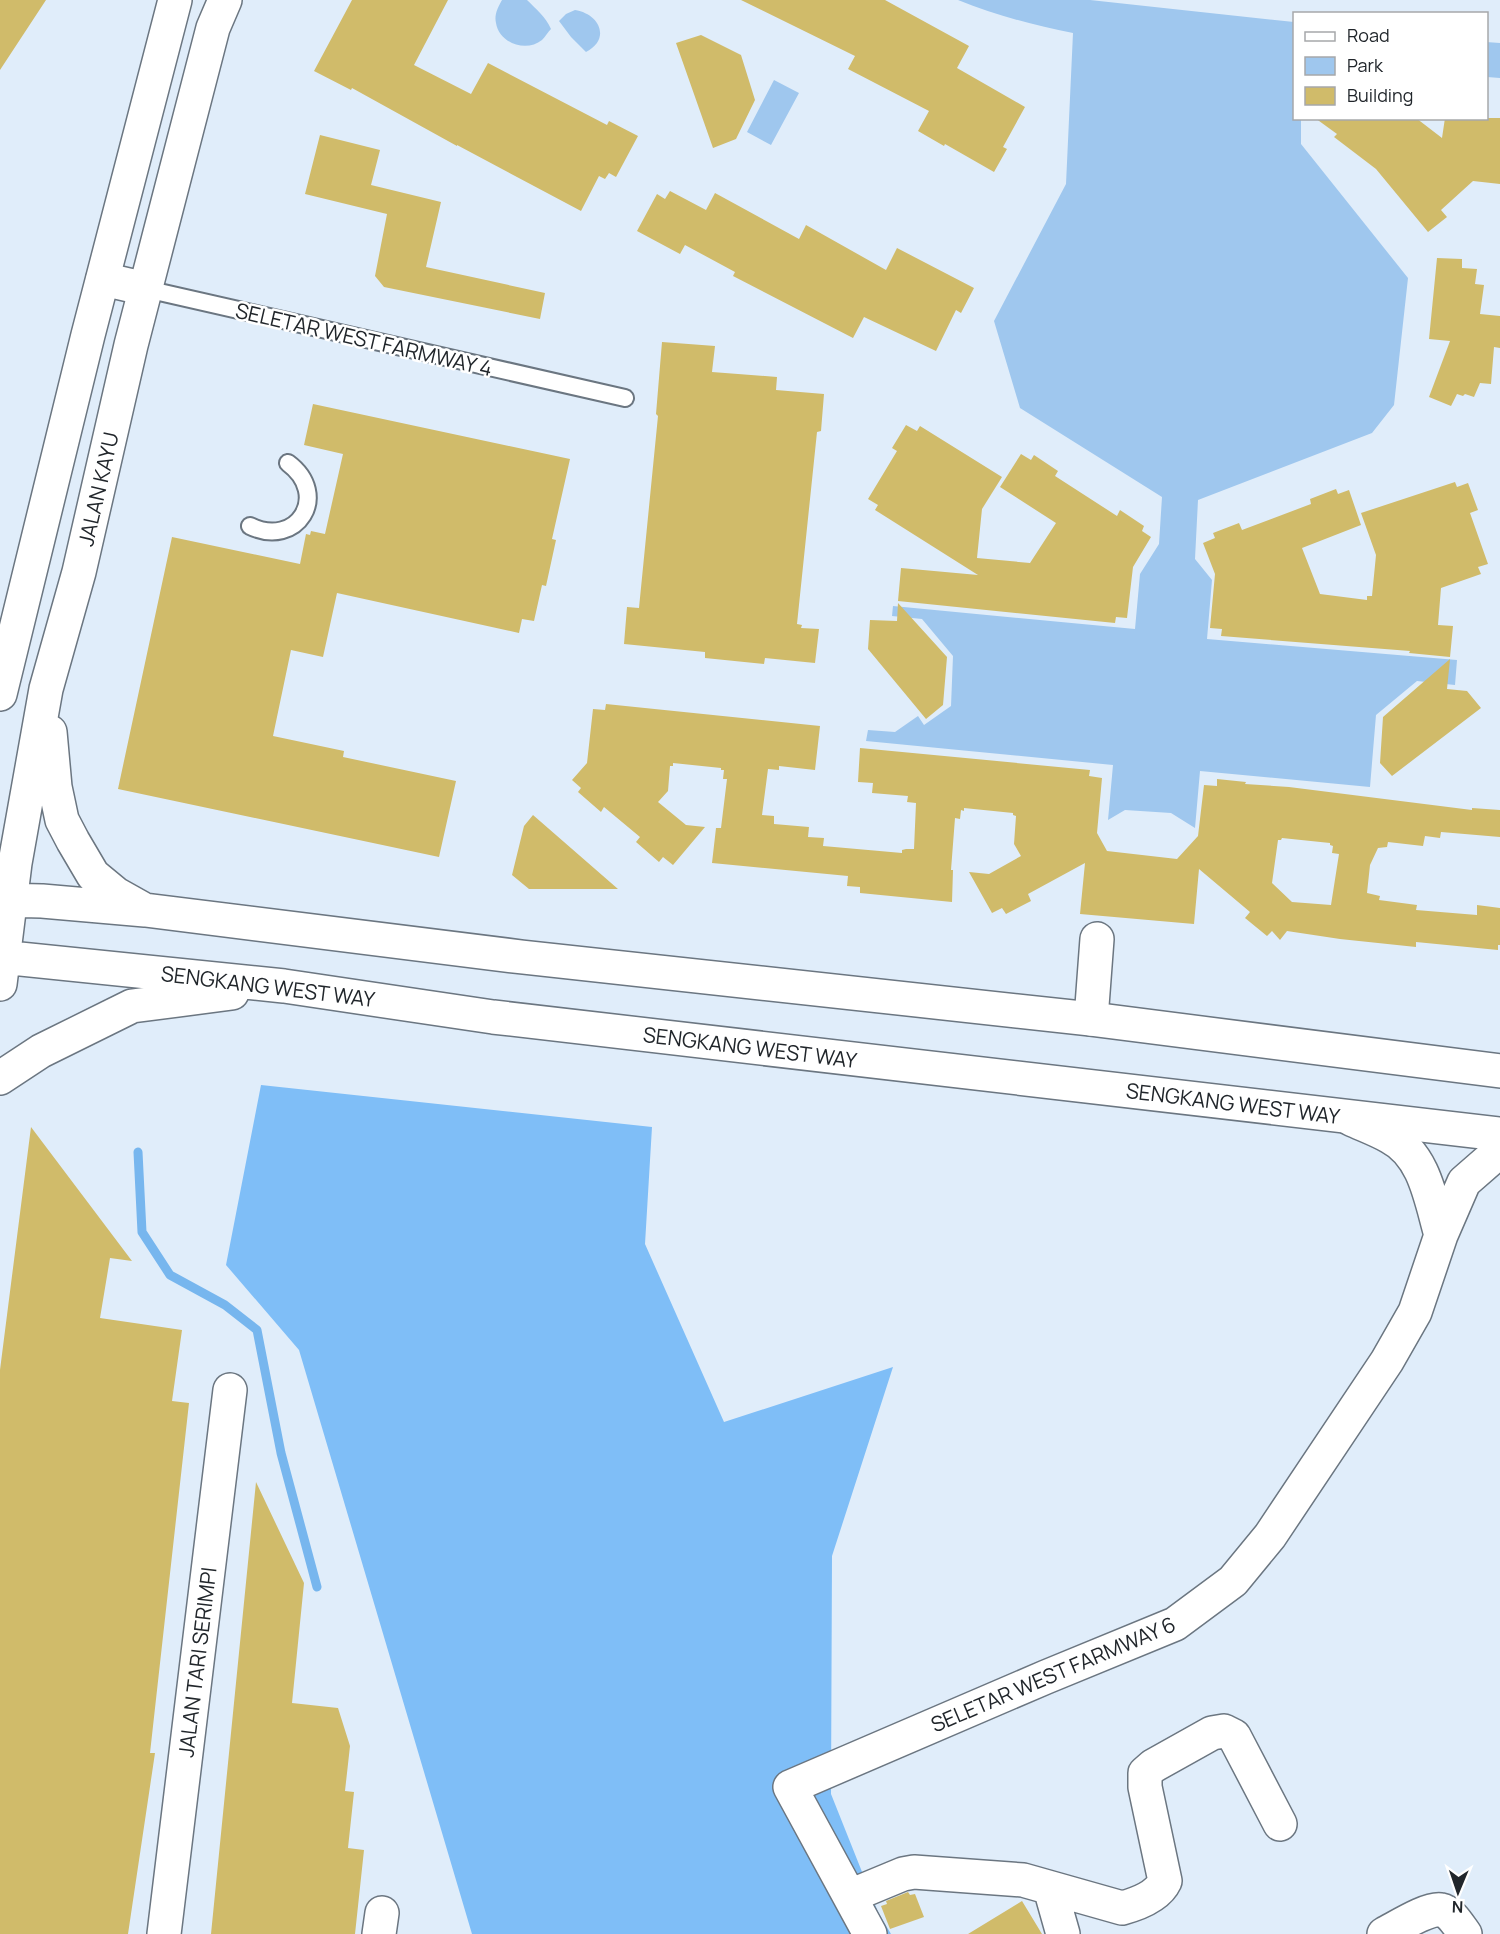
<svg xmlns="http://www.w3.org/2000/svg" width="1500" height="1934" font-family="Manrope,sans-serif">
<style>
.green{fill:#9fc7ee}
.forest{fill:#7fbef7}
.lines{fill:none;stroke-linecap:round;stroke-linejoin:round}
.stream{stroke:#77b6ee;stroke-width:9}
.building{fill:#d0bb6a;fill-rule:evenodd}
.lane-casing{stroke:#6b7681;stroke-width:20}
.street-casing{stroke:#6b7681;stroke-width:36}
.secondary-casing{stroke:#6b7681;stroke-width:36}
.lane{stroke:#fff;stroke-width:16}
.street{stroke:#fff;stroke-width:33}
.secondary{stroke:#fff;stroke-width:33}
.labels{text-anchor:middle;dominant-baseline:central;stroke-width:5;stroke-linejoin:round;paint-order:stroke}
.street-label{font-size:21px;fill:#21262b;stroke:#fff}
</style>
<rect width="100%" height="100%" fill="#e0edfa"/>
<!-- green -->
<path class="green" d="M502 0H527C536 9 546 17 551 29 548 32 545 37 542 40 526 53 499 43 496 23 494 15 498 7 502 0Z
M958 0H1090L1294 22V118L1301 119V144L1408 278 1394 405 1372 433 1198 500 1195 559 1212 580 1207 639 1457 660 1455 685 1417 681 1376 715 1370 787 1200 771 1195 828 1171 813 1125 810 1108 820 1113 765 866 741 868 730 895 732 918 716 924 725 951 706 953 656 922 619 892 616 893 606 1135 629 1140 574 1159 544 1162 497 1020 408 994 321 1066 184 1073 33C1033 25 995 15 958 0Z
M575 10C600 14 611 39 586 52L571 37 559 21 566 14Z
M1486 42 1500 43V78L1487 77Z
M774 80 799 93 771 145 747 132Z"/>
<!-- forest -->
<path class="forest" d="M261 1085 652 1127 645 1244 724 1422 893 1367 832 1556 831 1794 878 1912 891 1934H472L299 1350 226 1265Z"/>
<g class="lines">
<!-- stream -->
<path class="stream" d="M138 1152 142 1232 170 1275 225 1305 257 1330 281 1453 317 1587"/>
</g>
<!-- building -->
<path class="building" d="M0 0H46L0 70Z
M352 0H448L414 65 471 94 488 63 607 125 609 121 638 136 616 177 609 173 605 179 599 176 581 211 457 145V146L352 88 351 90 314 71Z
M741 0H885L969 46 957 68 1025 107 1003 147 1007 149 994 172 945 144 944 146 918 131 929 111 848 69 855 56Z
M701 35 741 55 755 100 736 139 713 148 676 43Z
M1315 118H1416L1442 138 1445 118H1500V184L1473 181 1441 210 1447 217 1428 232 1376 169 1334 137 1337 134Z
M320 135 380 150 371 185 441 202 426 267 545 293 540 319 384 287 375 276 387 214 305 194Z
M670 191 706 210 715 193 799 239 806 225 886 270 897 248 974 288 961 313 956 310 936 351 864 317 853 338 733 276 735 272 685 245 680 254 637 231 657 194 665 199Z
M1437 258 1462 259V268L1477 269 1475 284 1484 285 1480 314 1500 316V348L1494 347 1491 384 1480 383 1474 397 1465 394 1463 396 1457 394 1451 406 1429 397 1450 341 1429 339Z
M662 342 715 346 712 372 777 377 776 390 824 394 821 431 817 432 797 624 802 625 801 628 819 629 815 663 765 658 764 664 705 658V652L624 644 627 607 639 608 658 416 656 414Z
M313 404 570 459 552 539 556 540 546 586 542 585 534 621 522 619 519 633 337 593 323 657 291 650 273 736 344 751 343 757 456 781 439 857 118 789 172 537 300 564 306 534 310 535 311 531 325 534 343 454 304 445Z
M906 425 917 431 920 426 1002 477 982 509 977 558 1030 563 1056 523 1000 487 1021 454 1031 460 1034 455 1058 471 1055 476 1117 516 1120 510 1144 526 1142 531 1151 537 1133 567 1127 618 1116 617 1115 623 898 601 901 568 978 575 875 510 878 505 868 499 897 451 892 448Z
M1455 482 1457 487 1468 483 1478 510 1470 513 1488 564 1478 567 1481 574 1441 588 1438 625 1453 626 1450 657 1409 653 1410 651 1221 636 1222 629 1210 628 1215 574 1203 543 1215 538 1213 533 1239 523 1242 530 1311 504 1310 499 1336 489 1338 494 1349 490 1361 525 1302 548 1320 594 1367 600V596H1372L1376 555 1361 513Z
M898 603 947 657 943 705 926 719 868 649 870 620 897 621Z
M1450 659 1447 689 1467 691 1481 708 1392 776 1380 763 1383 717Z
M606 704 820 726 815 770 779 766V770L768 769 762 815 774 816V824L809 827 808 837 824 838 823 846 902 853V850L906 849H914L916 803 907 802 908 796 872 793 873 783 858 782 860 748 1090 770 1089 776 1102 778 1097 833 1107 851 1177 859 1198 836 1204 785 1217 786V779L1246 782 1245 784 1289 787 1472 810V808L1500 810V837L1441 832 1440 838 1425 836 1423 846 1388 842 1387 847 1378 848 1370 865 1367 893 1380 896 1379 900 1417 905 1416 910 1477 915V905L1500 908V945H1498V950L1416 942V947L1340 939 1287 931 1280 940 1272 931 1267 936 1245 918 1250 912 1199 869 1194 924 1080 914 1085 863 1028 894 1031 901 1006 914 1002 908 992 913 969 872 989 874 1021 856 1014 844 1016 816 1013 815V813L964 808V811L961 810 960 819 955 818 951 870H953L952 902 860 893V887L847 886 848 876 712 863 716 828H721L727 779H723L724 770H721V768L673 763V766H670L668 791 658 802 686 825 705 827 673 865 663 857 659 862 636 842 640 837 604 807 601 812 578 792 581 788 572 780 587 763 593 709 605 710ZM1282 838 1330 843V845L1333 846 1332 853 1339 854 1331 905 1292 902 1272 883 1278 840H1281Z
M533 815 618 889H529L512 875 524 826Z
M31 1127 132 1261 110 1258 100 1318 182 1330 172 1401 189 1403 150 1753H155L128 1934H0V1370Z
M256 1482 304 1583 292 1703 338 1708 350 1746 345 1791 354 1792 348 1848 364 1850 355 1934H211Z
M908 1892 910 1895 915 1894 924 1917 890 1929 881 1906 887 1904 886 1901Z
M1022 1901 1042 1934H968Z"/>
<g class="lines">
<!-- lane casing -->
<g class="lane-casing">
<path id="lane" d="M146 289 625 398
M250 526C297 549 331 495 288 463"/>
</g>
<!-- street casing -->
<g class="street-casing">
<path id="street" d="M103 279 146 289
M1091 1019 1097 939
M1351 1119C1364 1125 1378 1130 1390 1137 1425 1155 1431 1201 1441 1235
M1050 1888 1063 1934
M850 1896 903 1874 914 1872 1023 1880 1122 1908C1137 1904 1158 1896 1165 1881L1145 1787V1773L1153 1766 1212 1733 1224 1731 1234 1736 1280 1824
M164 1934 230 1390
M379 1934 382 1913
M870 1934 790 1787 1046 1677 1175 1624 1233 1581 1270 1536 1387 1361 1415 1312 1441 1235 1464 1182 1495 1155 1500 1153
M1384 1934C1396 1928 1429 1907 1441 1910 1451 1912 1459 1926 1465 1934"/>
</g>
<!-- secondary casing -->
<g class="secondary-casing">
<path id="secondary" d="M0 694 88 335 175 0
M50 732 55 787 62 820 73 841 93 875 116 894 141 908
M0 900 42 901 145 910 522 957 1091 1019 1500 1071
M0 957 284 986 493 1017 1500 1134
M0 984 15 863 46 689 79 572 131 345 213 28 225 0
M0 1078 41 1051 132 1006 232 993"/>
</g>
<!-- lane -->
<use href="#lane" class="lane"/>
<!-- street -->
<use href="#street" class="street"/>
<!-- secondary -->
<use href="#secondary" class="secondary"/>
</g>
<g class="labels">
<!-- street labels -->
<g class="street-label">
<text transform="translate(364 339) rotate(13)">SELETAR WEST FARMWAY 4</text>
<text transform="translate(98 489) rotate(-77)">JALAN KAYU</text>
<text transform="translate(268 986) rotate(7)">SENGKANG WEST WAY</text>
<text transform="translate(750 1047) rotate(7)">SENGKANG WEST WAY</text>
<text transform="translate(1233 1103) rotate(7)">SENGKANG WEST WAY</text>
<text transform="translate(197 1662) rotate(-83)">JALAN TARI SERIMPI</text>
<text transform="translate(1053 1674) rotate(-23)">SELETAR WEST FARMWAY 6</text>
</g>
</g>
<!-- legend -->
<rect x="1293" y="12" width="195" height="108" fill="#ffffff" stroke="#a6a8aa" stroke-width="1.5"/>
<rect x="1305" y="32" width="30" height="9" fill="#ffffff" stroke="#a6a8aa" stroke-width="1.5"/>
<text x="1347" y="42" font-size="18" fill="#21262b">Road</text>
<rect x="1305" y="57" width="30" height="18" fill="#9fc7ee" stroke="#a6a8aa" stroke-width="1.5"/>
<text x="1347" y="72" font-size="18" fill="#21262b">Park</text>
<rect x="1305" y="87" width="30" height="18" fill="#d0bb6a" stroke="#a6a8aa" stroke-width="1.5"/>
<text x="1347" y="102" font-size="18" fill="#21262b">Building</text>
<!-- north arrow -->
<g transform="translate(1458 1892) rotate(182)" stroke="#ffffff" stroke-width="4.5" paint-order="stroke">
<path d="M0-4.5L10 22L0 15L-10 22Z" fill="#21262b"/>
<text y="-9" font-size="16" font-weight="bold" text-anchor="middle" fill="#21262b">N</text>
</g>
</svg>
